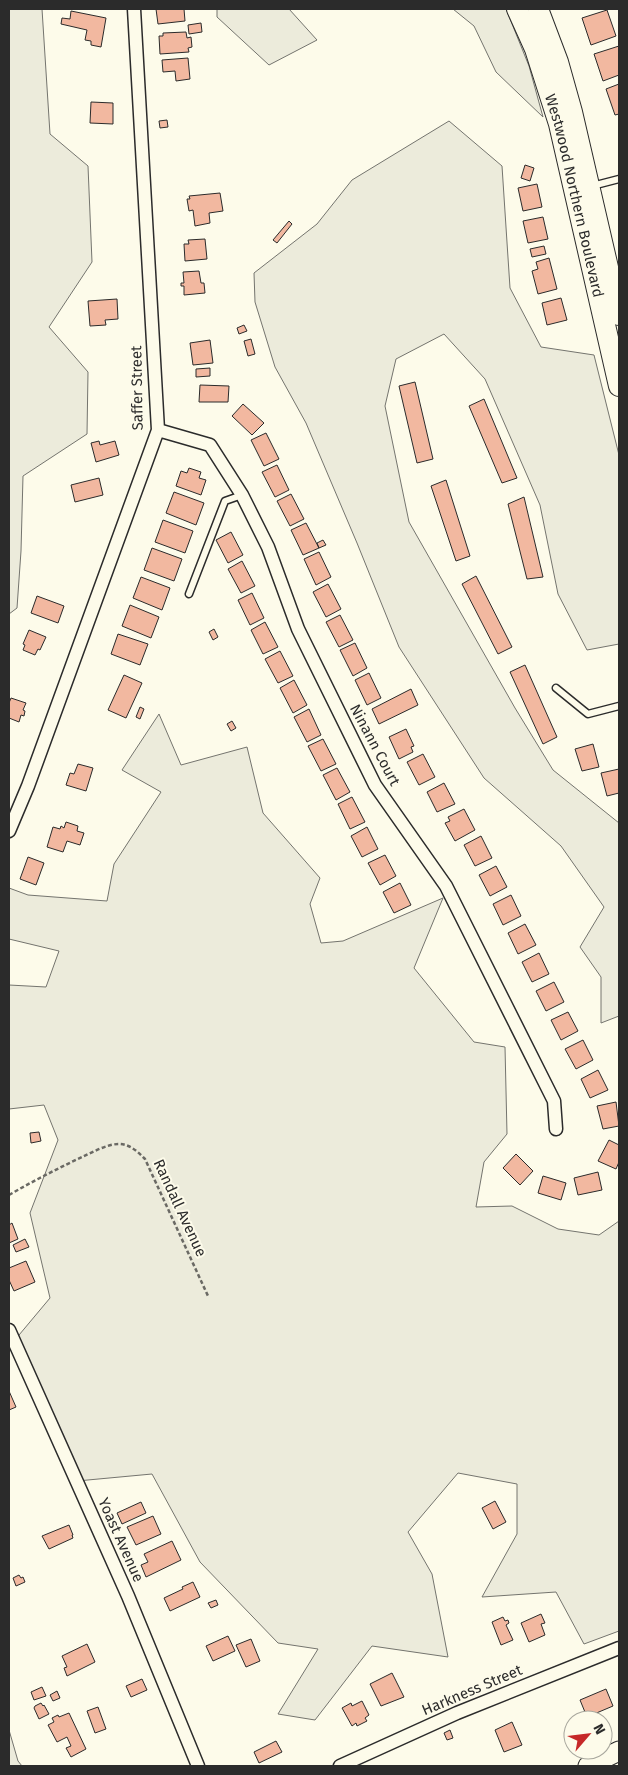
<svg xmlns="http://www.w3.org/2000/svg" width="628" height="1775" font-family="'Fira Sans',sans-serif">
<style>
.green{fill:#ecebdb;stroke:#74746e}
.building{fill:#f2b8a0;stroke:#2b2b2b}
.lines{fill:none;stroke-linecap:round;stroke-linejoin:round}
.lane-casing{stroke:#2b2b2b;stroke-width:9}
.street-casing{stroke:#2b2b2b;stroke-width:15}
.secondary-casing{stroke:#2b2b2b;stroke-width:21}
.primary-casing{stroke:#2b2b2b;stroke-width:22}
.path{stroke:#6a6964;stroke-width:2.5;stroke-dasharray:4 2.5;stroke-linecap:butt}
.lane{stroke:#fdfbea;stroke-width:6}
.street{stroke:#fdfbea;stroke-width:12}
.secondary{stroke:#fdfbea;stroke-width:19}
.primary{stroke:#fdfbea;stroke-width:20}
.labels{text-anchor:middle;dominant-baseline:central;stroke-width:4;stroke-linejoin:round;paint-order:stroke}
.street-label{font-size:15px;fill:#2b2b2b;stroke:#fdfbea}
</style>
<rect width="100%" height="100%" fill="#fdfbea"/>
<!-- green -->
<path class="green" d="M9 9H42L50 134 88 166 92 262 49 327 88 372 87 434 23 476 21 551 17 608 9 614Z
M217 9H289L317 40 269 65 217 17Z
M453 9H506L529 66 543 117 496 72 474 26Z
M449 121 502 166 510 288 541 347 594 355 619 455V644L587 650 558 594 540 505 485 379 444 334 396 359 385 406 409 522 515 708 553 770 619 823V1016L601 1023V977L580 947 604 907 561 846 484 778 399 647 357 543 306 423 275 367 255 302 254 273 317 224 352 180Z
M159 714 181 765 247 747 263 813 320 878 310 904 321 943 343 941 443 898 414 968 474 1042 505 1047 507 1134 484 1162 476 1207 512 1206 558 1229 599 1235 619 1221V1631L584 1644 556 1592 482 1597 517 1534V1484L458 1473 408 1532 432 1574 448 1657 372 1646 315 1720 278 1714 318 1649 278 1643 200 1562 152 1474 77 1481 14 1341 50 1298 30 1213 58 1140 44 1105 9 1109V985L46 987 59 951 9 939V888L28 895 107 901 114 864 161 792 122 770Z
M9 1730 18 1761 22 1766H9Z"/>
<!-- building -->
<path class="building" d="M156 9H184L185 21 158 24Z
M607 10 616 36 591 45 582 18Z
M71 11 106 18 101 47 91 45V41L85 40 87 30 61 24 62 18 70 19Z
M201 23 202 32 189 34 188 25Z
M186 32 187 38 191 37 192 47 188 48 189 52 160 54 159 36H163V33Z
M619 46V75L603 81 594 54Z
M188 58 190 79 176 81 175 71 163 72 162 60Z
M619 84V114L615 115 606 89Z
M91 102 113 103V124L90 123Z
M167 120 168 127 160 128 159 121Z
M525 165 534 168 530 181 521 178Z
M537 184 542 207 523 211 518 188Z
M220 193 223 211 209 213 210 223 195 226 193 210 189 211 187 199H190L189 196Z
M543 217 548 239 528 243 523 221Z
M289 221 292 224 277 243 273 240Z
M205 239 207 259 185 261 184 244H189L188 240Z
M544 246 546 254 532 257 530 249Z
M549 258 557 289 538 294 532 271 538 269 536 262Z
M199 271 201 283H204L205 293 184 295V286H181V283H184L183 272Z
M561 298 567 320 547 325 542 303Z
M117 299 118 319 105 320 106 325 90 326 88 301Z
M244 325 247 331 239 334 237 328Z
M251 339 255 354 248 356 244 341Z
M210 340 213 363 193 365 190 343Z
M210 368V376L196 377V369Z
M415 382 433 459 417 463 399 386Z
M200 385 229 386 228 402H199Z
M484 399 517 478 502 483 469 406Z
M243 404 264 423 252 435 232 416Z
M266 433 279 459 264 466 251 440Z
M99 441 100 445 115 441 119 455 96 462 91 443Z
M277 465 289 490 275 497 262 472Z
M189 468 201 472 199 478 206 480 201 495 176 486 181 471 187 473Z
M99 478 103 495 75 502 71 485Z
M446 480 470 556 456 561 431 486Z
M174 492 204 503 196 525 166 513Z
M291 494 304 519 290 526 277 501Z
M524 497 543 577 527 579 508 504Z
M163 520 193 531 185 553 155 542Z
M306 523 319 548 303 555 291 530Z
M231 532 243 555 228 563 216 540Z
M323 540 326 545 319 548 317 543Z
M152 548 182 559 174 581 144 570Z
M319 552 331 577 316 585 304 559Z
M242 561 255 586 241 593 228 569Z
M476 576 512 647 498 654 462 584Z
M141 577 170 588 162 610 133 598Z
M328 584 341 609 326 617 313 592Z
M252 593 264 618 250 625 238 600Z
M37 596 64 606 58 623 31 613Z
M130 605 159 617 151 638 122 626Z
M340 615 353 640 339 647 326 622Z
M265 622 278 647 263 654 251 630Z
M214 629 218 637 213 640 209 632Z
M29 630 46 637 40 650 38 649 35 655 23 650 25 645 23 644Z
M118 634 148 644 140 665 111 654Z
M355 643 367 668 353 676 340 650Z
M280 651 293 676 278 683 265 659Z
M525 665 557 737 543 744 510 672Z
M369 673 381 698 367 705 355 680Z
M124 675 142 683 126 718 108 710Z
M294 680 307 705 293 713 280 688Z
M411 689 418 705 379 724 372 709Z
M11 698 26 703 23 710 25 711 24 716 21 715 19 722 9 718V703Z
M140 707 144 709 140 719 136 717Z
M309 709 321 735 307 742 294 717Z
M232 721 236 728 231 731 227 724Z
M406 729 414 746 411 747 413 752 399 759 389 737Z
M323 739 336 764 321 771 308 746Z
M593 744 599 767 582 771 575 749Z
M423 754 435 777 419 785 407 762Z
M78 764 93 768 86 791 66 785 70 773 74 774Z
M337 768 350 792 336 800 323 775Z
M619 769V793L607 796 601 773Z
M444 783 455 804 437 812 427 792Z
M352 797 365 822 350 829 338 804Z
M464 809 475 830 455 841 445 823 450 821 448 817Z
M66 822 78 826 77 831 84 833 80 845 67 841 63 852 47 847 53 827 60 829 61 826 64 828Z
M367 827 378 849 362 857 351 836Z
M481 836 492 858 475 866 464 845Z
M385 855 396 876 380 885 368 863Z
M28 857 44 863 36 885 20 879Z
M496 866 507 887 490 896 479 875Z
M400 883 411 905 394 913 383 892Z
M511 895 521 916 503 925 493 904Z
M525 924 536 945 518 954 508 933Z
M539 953 549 974 532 982 522 962Z
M554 982 564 1002 546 1011 536 991Z
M568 1012 578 1031 561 1040 551 1020Z
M583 1040 593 1060 576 1069 565 1049Z
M598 1070 608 1090 590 1098 581 1079Z
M616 1102 619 1126 603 1129 597 1106Z
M39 1132 41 1141 31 1143 30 1133Z
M609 1140 619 1145V1162L616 1169 598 1161Z
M516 1154 533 1171 520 1185 503 1168Z
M598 1172 602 1190 578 1195 574 1178Z
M543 1176 566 1183 561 1200 538 1193Z
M12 1223 18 1239 9 1243V1225Z
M25 1239 29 1247 16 1252 13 1245Z
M26 1261 35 1282 14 1291 9 1280V1268Z
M9 1391 16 1407 9 1410Z
M495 1501 506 1522 493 1529 482 1508Z
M141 1502 146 1513 122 1524 117 1513Z
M153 1516 161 1534 136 1545 127 1527Z
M69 1525 73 1535H72L73 1538 49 1549 42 1536Z
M172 1541 181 1560 146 1577 141 1565 148 1562 144 1554Z
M19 1575 21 1578 23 1577 25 1582 16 1586 13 1578Z
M193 1582 200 1597 170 1611 164 1598 183 1589 182 1587Z
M216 1600 218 1605 211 1608 208 1603Z
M541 1614 545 1623 541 1624 545 1635 529 1642 521 1623Z
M503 1617 505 1621 508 1620 509 1623 506 1625 513 1640 501 1645 492 1622Z
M228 1636 235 1651 213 1661 206 1646Z
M251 1639 260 1661 246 1667 236 1645Z
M87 1644 95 1662 67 1676 64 1668 67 1667 62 1656Z
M392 1673 404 1697 381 1706 370 1684Z
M142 1679 147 1690 131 1697 126 1686Z
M42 1687 46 1696 34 1700 31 1692Z
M606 1689 613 1706 587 1717 580 1700Z
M57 1691 60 1698 53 1701 50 1695Z
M362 1701 369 1715 365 1718 367 1721 357 1726 356 1723 352 1726 342 1708 351 1703 352 1706Z
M41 1703 43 1706 44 1705 49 1714 39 1719 34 1708 35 1706Z
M98 1707 106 1729 95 1733 87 1711Z
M69 1713 86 1749 71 1757 66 1748 71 1746 67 1737 57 1742 48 1725 54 1722 52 1718 58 1715 59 1717Z
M512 1722 522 1745 504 1752 495 1730Z
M450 1730 453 1738 447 1740 444 1733Z
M276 1741 282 1752 259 1763 254 1752Z"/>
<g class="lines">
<!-- lane casing -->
<g class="lane-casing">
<path id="lane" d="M592 186 619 179
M189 594 225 501 242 495
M556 688 588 714 619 706"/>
</g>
<!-- street casing -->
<g class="street-casing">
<path id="street" d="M158 430 210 445 242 495 268 547 298 629 375 785 446 886 554 1101 556 1129
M9 831 28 786 158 430 134 9
M9 1330 128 1596 198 1766
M340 1766 457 1713 619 1648"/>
</g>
<!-- secondary casing -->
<g class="secondary-casing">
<path id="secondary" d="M588 1766 619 1751"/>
</g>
<!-- primary casing -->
<g class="primary-casing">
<g id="primary">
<path id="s1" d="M517 9 535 49 559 124 619 386"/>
<path d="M538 9 558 62 572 112 619 315"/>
</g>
</g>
<!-- path -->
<path class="path" d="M9 1195C33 1181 57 1169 82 1157 93 1152 107 1144 119 1144 130 1144 138 1152 145 1159L208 1296"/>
<!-- lane -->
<use href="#lane" class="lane"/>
<!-- street -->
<use href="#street" class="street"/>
<!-- secondary -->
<use href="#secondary" class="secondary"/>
<!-- primary -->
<use href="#primary" class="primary"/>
</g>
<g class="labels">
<!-- street labels -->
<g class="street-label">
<text stroke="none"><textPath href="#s1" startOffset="196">Westwood Northern Boulevard</textPath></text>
<text transform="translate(137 388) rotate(-91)">Saffer Street</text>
<text transform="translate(375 745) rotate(62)">Ninann Court</text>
<text transform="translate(180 1208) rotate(65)">Randall Avenue</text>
<text transform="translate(121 1540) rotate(66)">Yoast Avenue</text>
<text transform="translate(472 1690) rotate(-23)">Harkness Street</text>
</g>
</g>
<!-- border -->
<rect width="628" height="1775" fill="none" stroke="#2b2b2b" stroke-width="20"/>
<!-- north arrow -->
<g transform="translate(588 1735) rotate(62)"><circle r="24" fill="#fdfbea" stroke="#a9a89e"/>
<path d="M0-4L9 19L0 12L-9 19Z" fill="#c62828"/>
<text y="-8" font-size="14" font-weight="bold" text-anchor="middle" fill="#2b2b2b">N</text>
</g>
</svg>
